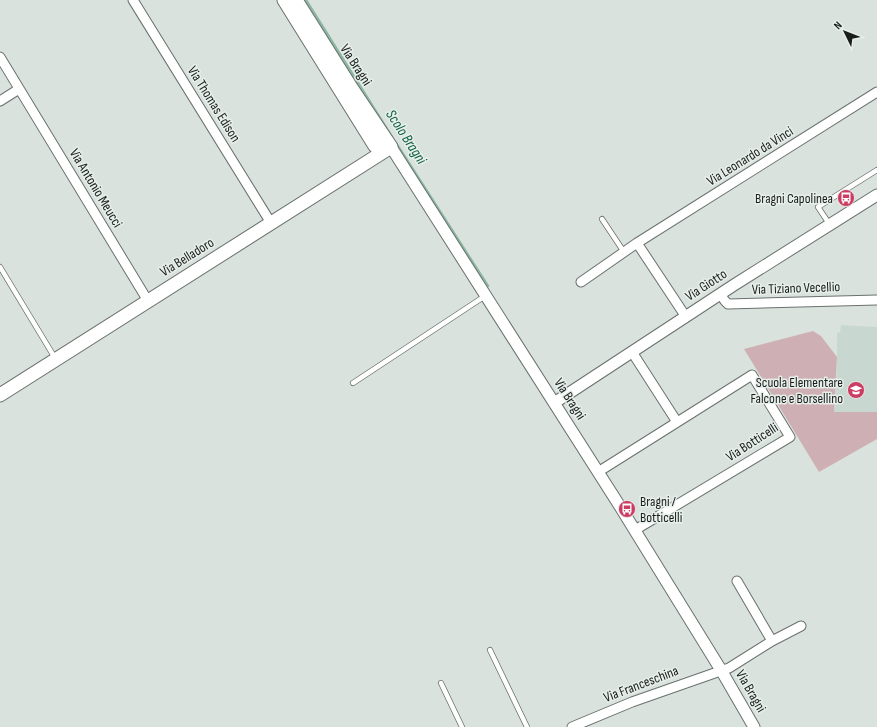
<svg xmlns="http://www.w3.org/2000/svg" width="877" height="727" font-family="'Sofia Sans Condensed',sans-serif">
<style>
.built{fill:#c8d8d0}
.green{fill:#ceb0b4}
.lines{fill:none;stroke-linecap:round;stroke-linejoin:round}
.stream{stroke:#8bb7a3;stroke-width:2.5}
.service-casing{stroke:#6a716e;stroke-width:6}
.minor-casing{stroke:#6a716e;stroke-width:11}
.tertiary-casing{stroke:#6a716e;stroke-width:13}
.secondary-casing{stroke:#6a716e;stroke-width:15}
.service{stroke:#fff;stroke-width:4.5}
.minor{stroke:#fff;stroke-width:9}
.tertiary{stroke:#fff;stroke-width:11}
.secondary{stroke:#fff;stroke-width:13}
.labels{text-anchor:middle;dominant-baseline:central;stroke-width:3;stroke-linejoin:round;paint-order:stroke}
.street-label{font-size:14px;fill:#1a1d1c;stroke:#e7efeb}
.poi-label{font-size:14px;fill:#1a1d1c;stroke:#e7efeb;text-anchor:end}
.water-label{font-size:15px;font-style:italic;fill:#0e5f45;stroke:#e7efeb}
</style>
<rect width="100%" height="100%" fill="#dae2de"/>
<!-- built -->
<path class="built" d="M841 325 877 327V412H834L837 368V333L840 332Z"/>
<!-- green -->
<path class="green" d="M813 331 821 336 837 357 834 412H877V439L819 472 744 349Z"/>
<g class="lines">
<!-- stream -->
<path class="stream" d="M306 0 392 137
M396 143 488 286"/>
<!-- service casing -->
<g class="service-casing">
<path id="service" d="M602 219 624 252
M830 225 818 207 877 170
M0 267 55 358
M353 383 485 296
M490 650 527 727
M441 683 462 727"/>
</g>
<!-- minor casing -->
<g class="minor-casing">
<path id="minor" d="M133 0 271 223
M0 57 148 301
M0 101 19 89
M637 243 684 314 685 318
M581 282 637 243 877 92
M720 294 725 301 728 304 877 300
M632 352 677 422
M598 472 752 375 790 437 635 530
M772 641 801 626
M572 727 632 702 729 668 772 641 737 581"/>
</g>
<!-- tertiary casing -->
<g class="tertiary-casing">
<path id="tertiary" d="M391 147 621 508 721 670 754 727
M554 403 734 285 877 195"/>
</g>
<!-- secondary casing -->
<g class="secondary-casing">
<path id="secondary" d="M284 0 375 146 391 147
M296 0 352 89 391 147
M0 395 391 147"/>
</g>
<!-- service -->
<use href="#service" class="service"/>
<!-- minor -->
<use href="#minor" class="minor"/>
<!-- tertiary -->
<use href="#tertiary" class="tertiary"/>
<!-- secondary -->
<use href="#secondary" class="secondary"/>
</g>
<!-- icons -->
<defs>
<g id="bus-disc" transform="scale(0.9)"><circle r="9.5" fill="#cc3d63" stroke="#e7efeb"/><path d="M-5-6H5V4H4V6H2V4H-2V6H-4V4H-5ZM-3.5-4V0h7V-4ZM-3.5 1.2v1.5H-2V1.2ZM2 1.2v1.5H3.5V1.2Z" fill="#fff"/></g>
<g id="school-disc" transform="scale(0.9)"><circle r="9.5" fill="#cc3d63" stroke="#e7efeb"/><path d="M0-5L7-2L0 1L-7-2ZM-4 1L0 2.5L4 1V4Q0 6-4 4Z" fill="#fff"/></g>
</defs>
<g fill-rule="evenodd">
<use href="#bus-disc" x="846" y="198"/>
<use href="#school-disc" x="856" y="390"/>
<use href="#bus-disc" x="627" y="509"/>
</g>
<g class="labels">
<!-- street labels -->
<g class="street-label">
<text transform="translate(356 65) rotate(57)">Via Bragni</text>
<text transform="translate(214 104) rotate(58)">Via Thomas Edison</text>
<text transform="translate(750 156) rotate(-32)">Via Leonardo da Vinci</text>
<text transform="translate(96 188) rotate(59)">Via Antonio Meucci</text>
<text transform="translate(187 257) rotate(-32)">Via Belladoro</text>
<text transform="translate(706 285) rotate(-33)">Via Giotto</text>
<text transform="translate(796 288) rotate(-2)">Via Tiziano Vecellio</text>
<text transform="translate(570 399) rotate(57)">Via Bragni</text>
<text transform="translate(752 442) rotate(-33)">Via Botticelli</text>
<text transform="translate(641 684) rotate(-21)">Via Franceschina</text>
<text transform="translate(751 691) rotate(60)">Via Bragni</text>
</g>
<!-- poi labels -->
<g class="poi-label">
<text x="833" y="198">Bragni Capolinea</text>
<text x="843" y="382">Scuola Elementare<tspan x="843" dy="16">Falcone e Borsellino</tspan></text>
<text x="640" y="501" text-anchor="start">Bragni /<tspan x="640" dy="16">Botticelli</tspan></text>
</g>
<!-- water labels -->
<g class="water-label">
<text transform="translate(406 137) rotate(57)">Scolo Bragni</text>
</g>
</g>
<!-- north arrow -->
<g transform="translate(845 32) rotate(313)" stroke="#e7efeb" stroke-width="3" paint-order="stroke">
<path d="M0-3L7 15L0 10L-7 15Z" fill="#1a1d1c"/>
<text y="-6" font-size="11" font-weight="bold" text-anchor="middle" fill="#1a1d1c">N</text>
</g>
</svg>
